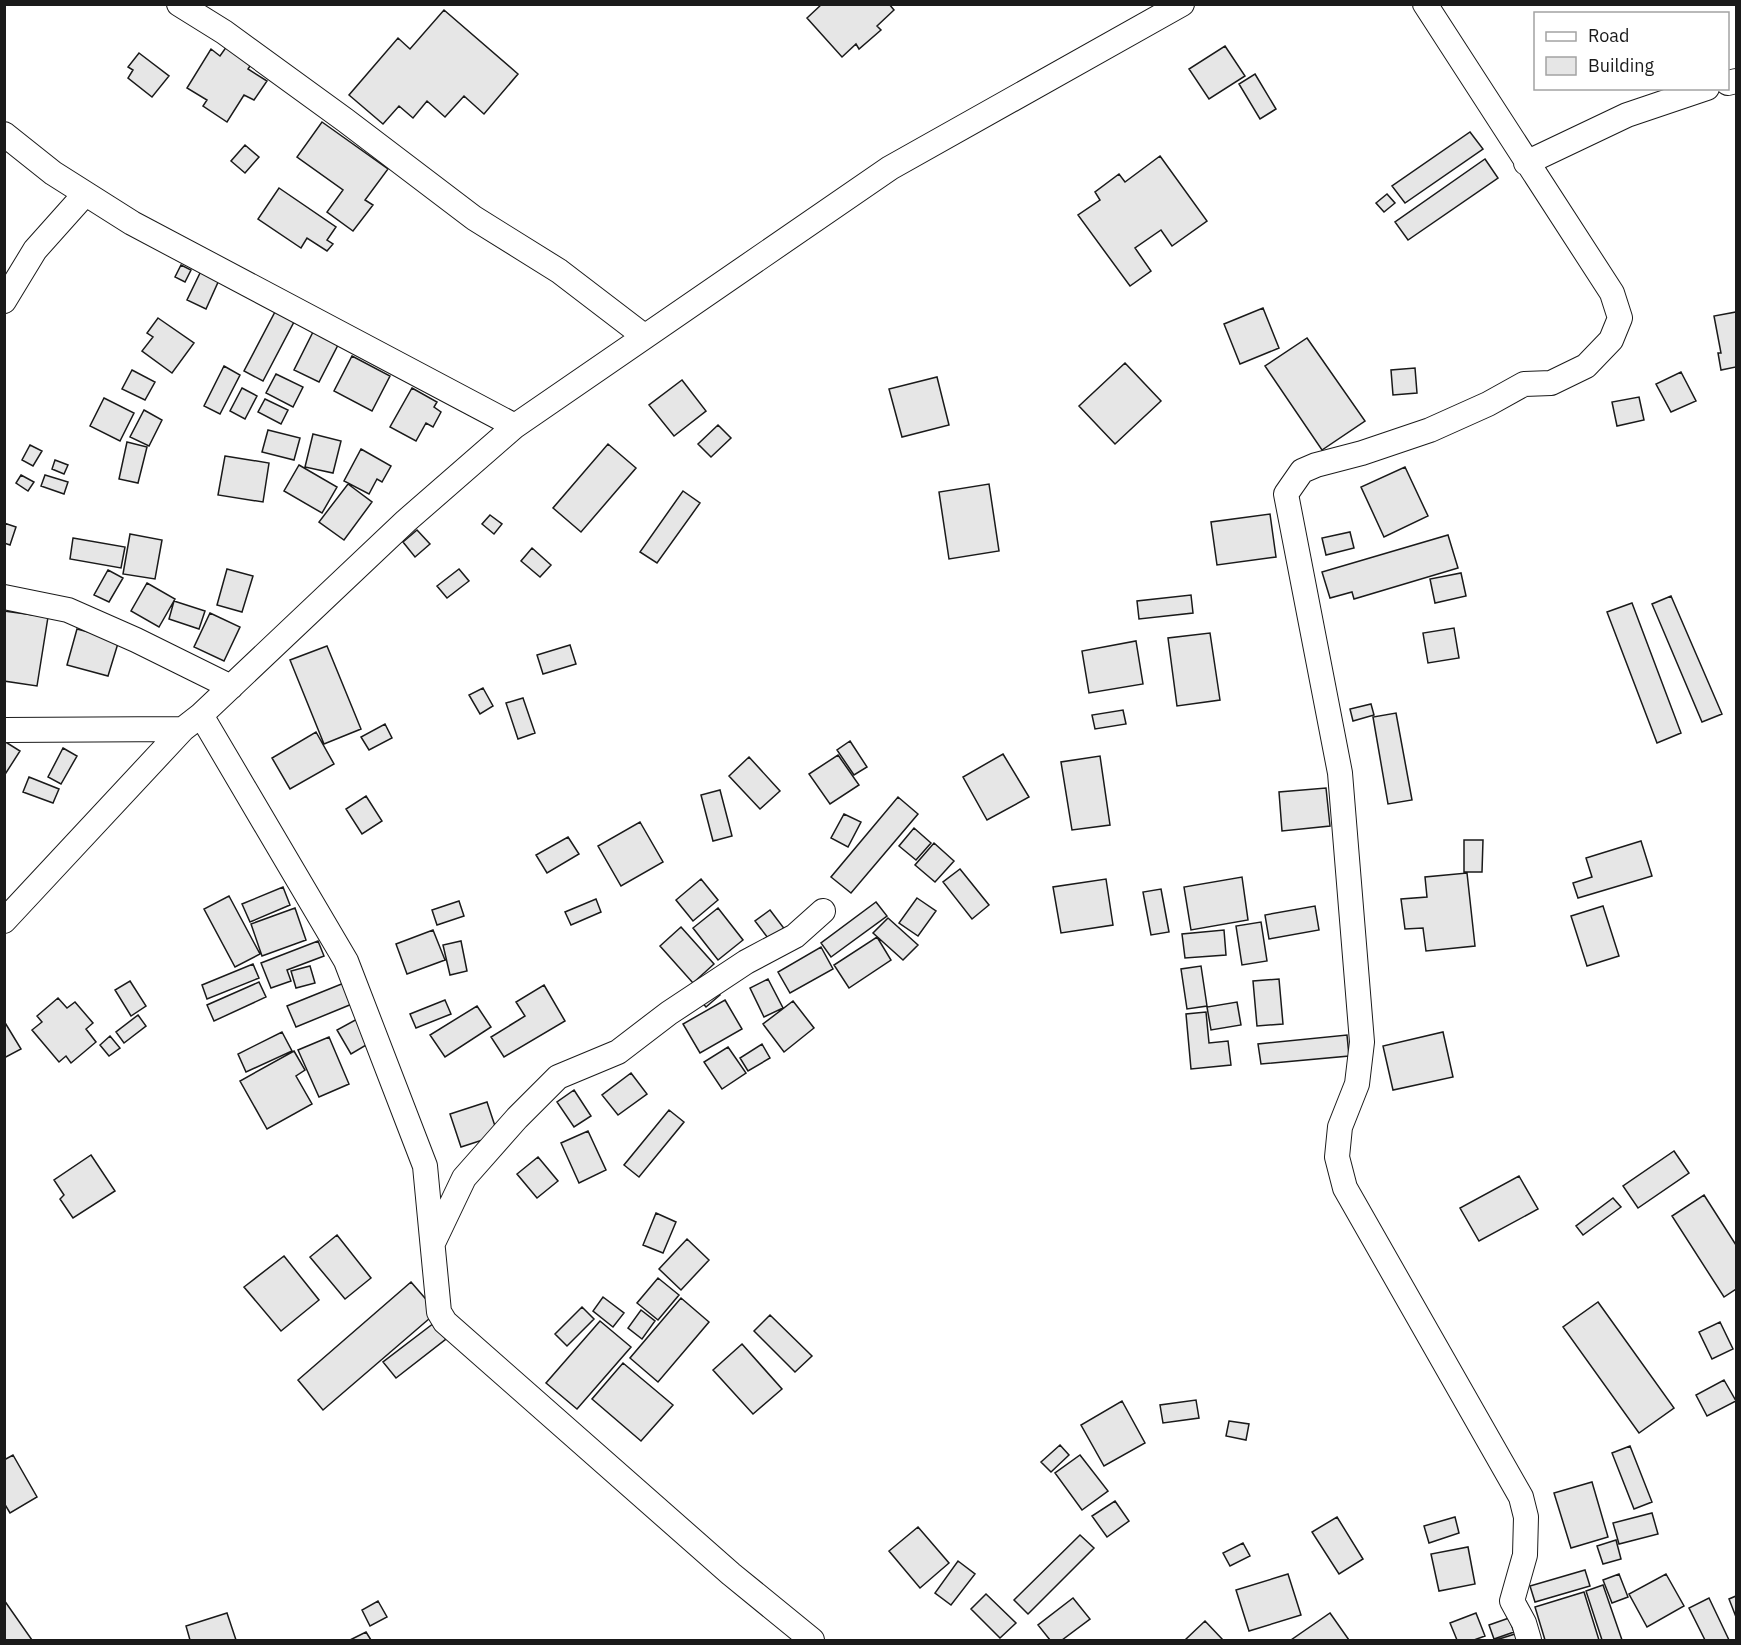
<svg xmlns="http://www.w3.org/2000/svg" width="1741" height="1645" font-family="'IBM Plex Sans',sans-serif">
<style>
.building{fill:#e6e6e6;stroke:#1a1a1a;stroke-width:1.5}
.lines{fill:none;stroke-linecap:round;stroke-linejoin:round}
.street-casing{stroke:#1a1a1a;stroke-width:26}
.street{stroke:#fff;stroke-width:24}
</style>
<rect width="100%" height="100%" fill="#fff"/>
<!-- building -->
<path class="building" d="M822 4H889L894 10 877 26 881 30 859 49 856 44 842 57 807 18Z
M444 10 518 74 484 114 464 96 445 117 427 101 413 118 399 106 383 124 349 95 398 38 410 49Z
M227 46 252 63 248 69 267 81 254 100 244 95 227 122 203 106 207 100 187 88 211 49 220 56Z
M1225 46 1245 76 1209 99 1189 69Z
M139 53 169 76 152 97 128 78 133 70 128 67Z
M1255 74 1276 109 1260 119 1239 84Z
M322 122 388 169 365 200 373 205 353 231 327 212 343 190 297 157Z
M1470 132 1483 149 1405 203 1392 186Z
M245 145 259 157 245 173 231 161Z
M1160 156 1207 221 1172 246 1161 230 1135 248 1151 271 1130 286 1078 215 1100 200 1095 192 1119 174 1125 182Z
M1485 159 1498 178 1408 240 1395 222Z
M279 188 336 227 327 240 333 244 327 251 307 238 301 248 258 219Z
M1387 194 1395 203 1384 212 1376 203Z
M181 265 191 270 185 282 175 277Z
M201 271 219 280 206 309 187 300Z
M1263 308 1279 348 1240 364 1224 324Z
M276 310 295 320 263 381 244 371Z
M1736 312V367L1721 370 1718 353H1721L1714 316Z
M158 318 194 343 172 373 142 351 153 337 147 333Z
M314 330 339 343 319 382 294 370Z
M1307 338 1365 421 1322 450 1265 366Z
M352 356 390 376 372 411 334 391Z
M1125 363 1161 401 1115 444 1079 406Z
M224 366 240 375 220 414 204 406Z
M1415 368 1417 393 1393 395 1391 370Z
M132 370 155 382 145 400 122 389Z
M1681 372 1696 401 1671 412 1656 384Z
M276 374 303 387 293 407 266 393Z
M937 377 949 425 902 437 889 389Z
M682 380 706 411 674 436 649 405Z
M242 388 257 396 245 419 230 411Z
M412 388 437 402 434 407 441 412 433 427 426 423 416 441 390 427Z
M1639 397 1644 420 1617 426 1612 402Z
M104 398 134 413 120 441 90 426Z
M265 399 288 410 281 424 258 412Z
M144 410 162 420 149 446 130 437Z
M718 425 731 438 711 457 698 444Z
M268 430 300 438 294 460 262 452Z
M313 434 341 441 333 473 305 467Z
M127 442 147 447 138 483 119 479Z
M608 444 636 468 581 532 553 508Z
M30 445 42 451 33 466 22 460Z
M361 449 391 466 382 482 377 479 369 494 344 481Z
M225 456 269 463 263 502 218 495Z
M55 460 68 465 64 474 52 469Z
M299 465 337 487 322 513 284 491Z
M1405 467 1428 516 1384 537 1361 487Z
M21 475 34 482 28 491 16 483Z
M45 475 68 482 64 494 41 486Z
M348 484 372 502 344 540 319 522Z
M989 484 999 551 949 559 939 492Z
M683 491 700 503 657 563 640 552Z
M1270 514 1276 557 1217 565 1211 522Z
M490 515 502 524 494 534 482 524Z
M4 523 16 527 10 545 4 543Z
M417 530 430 544 415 557 403 542Z
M1350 532 1354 548 1326 555 1322 538Z
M130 534 162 540 155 579 123 574Z
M1448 535 1458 568 1354 599 1352 592 1330 598 1322 572Z
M73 538 125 547 121 568 70 559Z
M532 548 551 565 540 577 521 561Z
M227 569 253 576 242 612 217 605Z
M459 569 469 581 447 598 437 586Z
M108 570 123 578 109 602 94 595Z
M1461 573 1466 596 1435 603 1430 579Z
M147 583 175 599 159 627 131 611Z
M1191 595 1193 613 1139 619 1137 601Z
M1671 596 1722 714 1702 722 1652 604Z
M174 601 205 611 199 629 169 619Z
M1632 603 1681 733 1657 743 1607 612Z
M4 611 48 617 37 686 4 681Z
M210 613 240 627 224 661 194 647Z
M1454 628 1459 658 1428 663 1423 633Z
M77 629 119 640 108 676 67 665Z
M1210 633 1220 700 1177 706 1168 638Z
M1136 641 1143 684 1089 693 1082 651Z
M570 645 576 664 543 674 537 655Z
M327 646 361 729 324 744 290 660Z
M483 688 493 706 480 714 469 695Z
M523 698 535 733 518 739 506 703Z
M1371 704 1374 715 1353 721 1350 709Z
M1123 710 1126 724 1095 729 1092 715Z
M1396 713 1412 800 1388 804 1373 717Z
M385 724 392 738 369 750 361 737Z
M316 732 334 764 290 789 272 758Z
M4 741 20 751 4 776Z
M850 741 867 767 854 775 837 750Z
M63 748 77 756 61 784 48 777Z
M1003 754 1029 797 987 820 963 777Z
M838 755 859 785 830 804 809 774Z
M1100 756 1110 825 1072 830 1061 762Z
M749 757 780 791 760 809 729 776Z
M29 777 59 789 53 803 23 792Z
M1326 788 1330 826 1282 831 1279 792Z
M720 790 732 836 713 841 701 795Z
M366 796 382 821 362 834 346 809Z
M898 797 918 814 851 893 831 877Z
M844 814 861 822 848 847 831 838Z
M640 822 663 862 621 886 598 846Z
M914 828 931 843 916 860 899 846Z
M568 837 579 854 547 873 536 855Z
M1464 840H1483L1482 872H1464Z
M1641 841 1652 876 1578 898 1573 883 1592 877 1586 858Z
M934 843 954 861 935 882 915 865Z
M960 869 989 905 972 919 943 882Z
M1467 873 1475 946 1426 951 1423 928 1405 929 1401 899 1427 897 1425 877Z
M1242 877 1248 920 1191 930 1184 887Z
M701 879 718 900 693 921 676 900Z
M1106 879 1113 925 1061 933 1053 887Z
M283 887 290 905 250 922 242 904Z
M1161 889 1169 932 1151 935 1143 892Z
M229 896 260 954 235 967 204 909Z
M917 898 936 911 918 936 899 923Z
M596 899 601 912 571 925 565 912Z
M459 901 464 916 437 925 432 910Z
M876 902 887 916 831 957 821 943Z
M1315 906 1319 930 1269 939 1265 915Z
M1603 906 1619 956 1587 966 1571 916Z
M295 908 306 940 262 956 251 924Z
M718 908 743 940 718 960 693 928Z
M770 910 786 931 771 942 755 921Z
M888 918 918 945 903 960 873 933Z
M1261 922 1267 961 1242 965 1236 926Z
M681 927 714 964 693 983 660 946Z
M433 930 445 960 407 974 396 944Z
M1224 930 1226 955 1185 958 1182 934Z
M877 937 891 960 849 988 834 965Z
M318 941 324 956 287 970 291 981 271 988 261 963Z
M461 941 467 971 450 975 443 945Z
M821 947 833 969 790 993 778 972Z
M253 964 259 978 207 999 202 985Z
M310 966 315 983 296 988 291 971Z
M1201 966 1207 1006 1187 1009 1181 969Z
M768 979 783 1008 764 1017 750 988Z
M1279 979 1283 1024 1257 1026 1253 981Z
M130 981 146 1006 131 1016 115 990Z
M259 982 266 997 214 1021 207 1005Z
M344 983 352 1004 296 1027 287 1006Z
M544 985 565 1021 504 1057 491 1037 525 1016 516 1002Z
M714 988 720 995 706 1007 700 1000Z
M58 998 67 1008 75 1002 93 1023 86 1029 96 1042 71 1063 66 1056 59 1062 32 1030 42 1022 37 1016Z
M445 1000 451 1014 416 1028 410 1014Z
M725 1000 742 1029 700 1053 683 1024Z
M793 1001 814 1028 784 1052 763 1024Z
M1237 1002 1241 1025 1211 1030 1207 1007Z
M477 1006 491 1027 445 1057 430 1035Z
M1206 1012 1209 1043 1228 1041 1231 1065 1191 1069 1186 1014Z
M138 1015 146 1026 124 1043 116 1032Z
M359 1018 373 1041 351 1054 337 1030Z
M4 1021 21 1049 4 1058Z
M282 1032 292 1051 246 1072 238 1054Z
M1443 1032 1453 1077 1393 1090 1383 1046Z
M1347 1035 1349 1056 1261 1064 1258 1044Z
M110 1036 120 1048 109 1056 100 1045Z
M329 1037 349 1084 319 1097 298 1050Z
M762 1044 770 1058 748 1071 740 1058Z
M728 1047 746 1073 722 1089 704 1062Z
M294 1051 305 1070 296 1076 312 1104 267 1129 240 1081Z
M631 1073 647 1094 618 1115 602 1095Z
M574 1090 591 1116 574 1127 557 1102Z
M487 1102 498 1135 461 1147 450 1114Z
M669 1110 684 1122 639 1177 624 1165Z
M588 1131 606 1170 579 1183 561 1143Z
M1674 1151 1689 1173 1638 1208 1623 1186Z
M91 1155 115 1191 73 1218 60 1199 64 1195 54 1180Z
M538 1157 558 1181 537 1198 517 1174Z
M1519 1176 1538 1209 1479 1241 1460 1208Z
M1704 1195 1736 1245V1289L1724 1297 1672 1216Z
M1613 1198 1621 1207 1583 1235 1576 1226Z
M656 1213 676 1222 663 1253 643 1245Z
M337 1235 371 1278 345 1299 310 1257Z
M687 1239 709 1260 681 1290 659 1269Z
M284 1256 319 1300 281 1331 244 1287Z
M658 1278 679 1295 658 1320 637 1303Z
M411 1282 437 1312 323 1410 298 1380Z
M603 1297 624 1313 613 1327 593 1311Z
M681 1298 709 1322 658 1382 630 1358Z
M1598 1302 1674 1408 1639 1433 1563 1327Z
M582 1307 594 1319 567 1346 555 1334Z
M641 1310 655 1321 642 1339 628 1328Z
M770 1315 812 1356 795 1372 754 1331Z
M600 1321 631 1347 577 1409 546 1383Z
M1720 1322 1733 1349 1712 1359 1699 1332Z
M434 1323 446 1339 396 1378 383 1362Z
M742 1344 782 1389 753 1414 713 1370Z
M623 1363 673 1405 641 1441 592 1399Z
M1724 1380 1736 1401 1707 1416 1696 1395Z
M1196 1400 1199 1418 1163 1423 1160 1405Z
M1122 1401 1145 1443 1104 1466 1081 1425Z
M1229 1421 1249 1424 1246 1440 1226 1436Z
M1060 1445 1069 1455 1051 1472 1041 1462Z
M1630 1446 1652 1502 1634 1509 1612 1453Z
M13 1455 37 1497 10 1513 4 1503V1460Z
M1080 1455 1108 1491 1082 1510 1055 1473Z
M1592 1482 1608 1537 1571 1548 1554 1493Z
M1115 1501 1129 1521 1107 1537 1092 1516Z
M1652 1513 1658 1534 1619 1544 1613 1523Z
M1337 1517 1363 1559 1339 1574 1312 1532Z
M1455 1517 1459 1533 1429 1543 1424 1526Z
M918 1527 949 1563 920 1588 889 1551Z
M1080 1535 1094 1548 1028 1614 1014 1600Z
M1616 1540 1621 1559 1603 1564 1597 1546Z
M1243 1543 1250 1556 1230 1566 1223 1553Z
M1468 1547 1475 1584 1439 1591 1431 1554Z
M958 1561 975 1574 951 1605 935 1593Z
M1585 1570 1590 1586 1535 1602 1530 1586Z
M1288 1574 1301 1615 1249 1631 1236 1590Z
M1619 1574 1628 1597 1612 1603 1603 1580Z
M1666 1574 1684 1606 1647 1627 1629 1594Z
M1603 1585 1622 1640H1602L1586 1591Z
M1584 1592 1599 1640H1545L1535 1607Z
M986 1594 1016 1623 1000 1638 971 1609Z
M1736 1596V1617L1729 1599Z
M1073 1598 1090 1619 1062 1640H1050L1038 1625Z
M1709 1598 1729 1640H1705L1689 1608Z
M4 1600 32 1640H4Z
M378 1601 387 1617 370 1626 362 1610Z
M227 1613 236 1640H190L186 1626Z
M1330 1613 1349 1640H1291Z
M1476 1613 1485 1636 1474 1640H1457L1450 1623Z
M1509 1618 1514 1632 1494 1639 1489 1625Z
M1205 1621 1223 1640H1185Z
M366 1632 371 1640H350Z
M1515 1634 1518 1640H1496Z"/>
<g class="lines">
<!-- street casing -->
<g class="street-casing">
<path id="street" d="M179 4 224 32 345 120 474 218 559 271 644 336
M1425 4 1612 293 1620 318 1611 340 1586 366 1551 383 1524 384 1488 404 1430 430 1362 453 1316 465 1302 471 1286 494 1340 773 1362 1042 1357 1084 1340 1127 1337 1157 1345 1188 1521 1497 1526 1517 1525 1555 1512 1601 1524 1623 1529 1640
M1728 83 1736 81
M4 134 53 173 132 223 515 426
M1526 163 1627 115 1707 88
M4 301 35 250 85 194
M4 597 68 610 136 640 231 687
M201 715 346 961 425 1166 439 1312 445 1322 731 1574 812 1640
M4 730 183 729
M4 921 183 729 201 715 406 521 515 426 890 168 1182 4
M433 1243 464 1178 517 1118 558 1077 618 1052 669 1013 746 962 795 936 823 911"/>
</g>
<!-- street -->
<use href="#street" class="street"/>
</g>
<!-- border -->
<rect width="1741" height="1645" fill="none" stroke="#1a1a1a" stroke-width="12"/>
<!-- legend -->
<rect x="1534" y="12" width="195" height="78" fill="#ffffff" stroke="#a3a3a3" stroke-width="1.5"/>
<rect x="1546" y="32" width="30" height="9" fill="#ffffff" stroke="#a3a3a3" stroke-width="1.5"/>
<text x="1588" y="42" font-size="18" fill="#1a1a1a">Road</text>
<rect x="1546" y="57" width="30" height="18" fill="#e6e6e6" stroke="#a3a3a3" stroke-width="1.5"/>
<text x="1588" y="72" font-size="18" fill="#1a1a1a">Building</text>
</svg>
